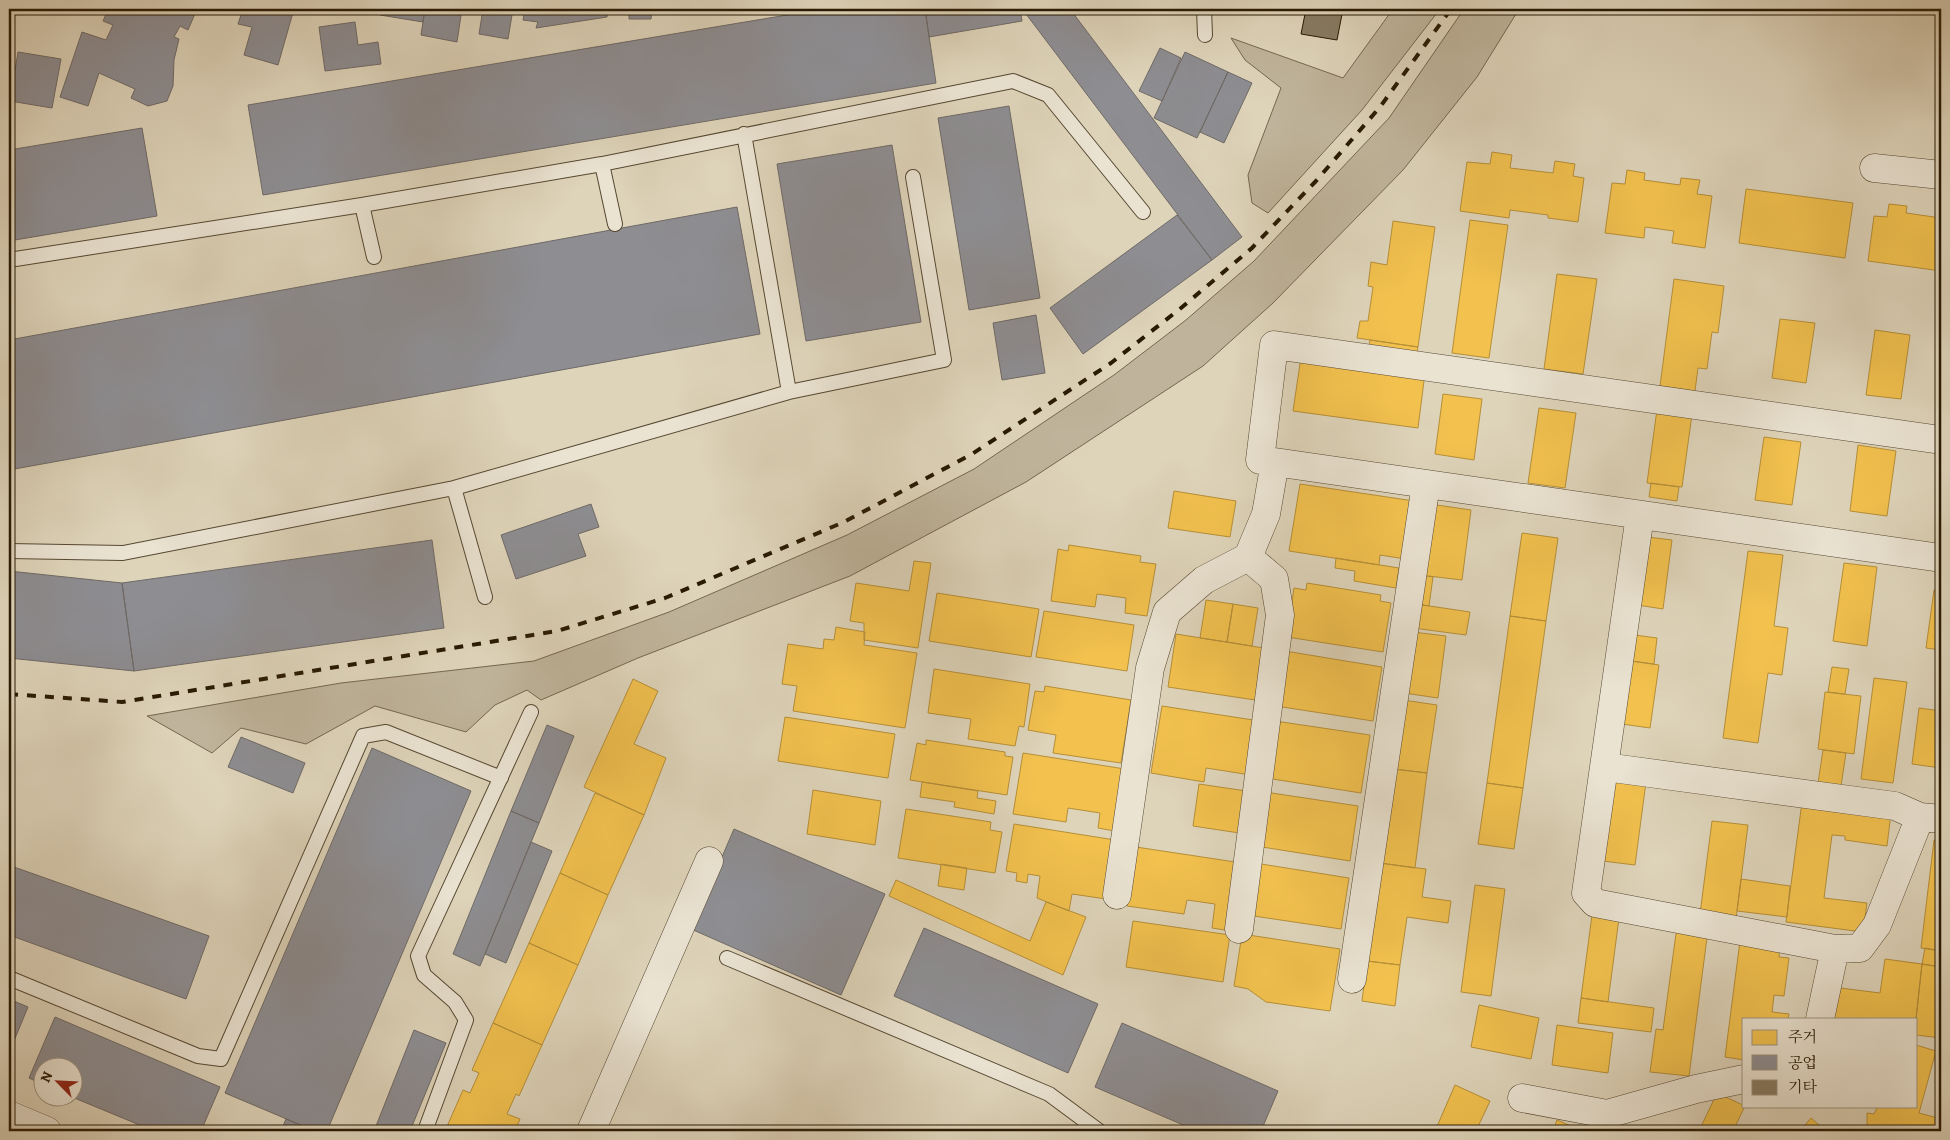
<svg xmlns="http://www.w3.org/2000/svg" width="1950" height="1140" font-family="Alegreya,'Noto Serif KR',serif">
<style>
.green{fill:#bfb49b;stroke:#746750}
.homes{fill:#f2c14e;stroke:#b68f38}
.industry{fill:#8d8d92;stroke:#6f6a67}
.building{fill:#877b63;stroke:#291a04}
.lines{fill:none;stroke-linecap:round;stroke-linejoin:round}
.lane-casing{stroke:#564832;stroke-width:16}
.street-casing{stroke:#564832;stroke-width:29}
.lane{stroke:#eae3d2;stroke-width:14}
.street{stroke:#eae3d2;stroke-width:28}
.rail{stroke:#291a04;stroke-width:4;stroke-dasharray:9 9;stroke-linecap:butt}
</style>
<rect width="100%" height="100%" fill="#ded4ba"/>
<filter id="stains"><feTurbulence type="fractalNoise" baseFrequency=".004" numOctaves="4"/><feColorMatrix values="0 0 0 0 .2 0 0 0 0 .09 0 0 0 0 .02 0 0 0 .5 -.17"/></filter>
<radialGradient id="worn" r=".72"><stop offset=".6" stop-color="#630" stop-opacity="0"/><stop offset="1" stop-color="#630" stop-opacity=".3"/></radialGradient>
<!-- green -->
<path class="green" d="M1393 9H1440L1362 110 1268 213 1252 203 1248 175 1281 88 1245 60 1231 38 1343 78Z
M1464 9H1519L1477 77 1403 170 1273 303 1203 366 1026 482 850 576 638 658 541 700 527 690 495 705 466 732 375 706 306 744 241 728 212 753 147 716 341 683 534 661 669 612 847 535 974 469 1114 375 1186 320 1254 261 1389 118Z"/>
<!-- homes -->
<path class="homes" d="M1492 152 1512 155 1510 168 1553 173 1555 161 1575 164 1573 176 1584 178 1578 222 1548 218V215L1510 210 1509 218 1460 211 1467 162 1490 164Z
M1627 170 1645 173 1644 180 1680 185 1681 178 1700 180 1697 194 1712 196 1705 248 1672 243 1674 231 1645 227 1644 238 1605 233 1612 183 1625 184Z
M1746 189 1853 203 1845 258 1739 243Z
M1889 204 1907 206 1906 213 1941 218V271L1868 261 1874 216 1887 217Z
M1470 220 1508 225 1489 358 1452 353Z
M1393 221 1435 227 1418 347 1357 338 1360 321H1368L1373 287 1368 286 1371 262 1387 265Z
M1557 274 1597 279 1583 374 1544 369Z
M1674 279 1724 286 1718 333 1712 332 1707 369 1698 368 1695 391 1660 386Z
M1780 319 1815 323 1806 383 1772 378Z
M1875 330 1910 335 1901 399 1866 395Z
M1370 340 1418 347 1416 358 1368 352Z
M1301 357 1425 373 1418 428 1293 411Z
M1443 394 1482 399 1474 460 1435 454Z
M1658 402 1693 407 1682 487 1647 483Z
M1539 408 1576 413 1565 488 1528 483Z
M1764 437 1801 442 1792 505 1755 500Z
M1858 445 1896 451 1887 516 1850 511Z
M1651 483 1679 487 1677 501 1649 497Z
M1300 484 1414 501 1405 559 1380 555 1379 565 1289 551Z
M1174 491 1236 501 1230 537 1168 528Z
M1430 504 1471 510 1462 580 1420 575Z
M1522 533 1558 538 1546 621 1510 616Z
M1640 536 1672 540 1663 609 1631 604Z
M1069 545 1141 556 1140 562 1156 564 1147 616 1125 613 1126 598 1097 594 1095 607 1051 601 1058 549 1068 551Z
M1748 551 1783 555 1774 626 1788 628 1782 675 1768 673 1758 743 1723 738Z
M1336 558 1399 568 1396 588 1354 581 1355 571 1335 568Z
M914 561 931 563 918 648 864 640V623L850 621 856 583 909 591Z
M1844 563 1877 567 1867 646 1833 641Z
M1420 575 1433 577 1429 606 1416 604Z
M1307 583 1381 595 1380 601 1391 603 1383 652 1287 637 1294 588 1306 590Z
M1934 590 1941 591V650L1926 648Z
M937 593 1039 609 1031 657 929 641Z
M1206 600 1233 604 1227 642 1200 638Z
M1233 604 1258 608 1252 646 1227 642Z
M1416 604 1470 612 1466 635 1413 628Z
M1044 611 1134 625 1127 671 1036 657Z
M1510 616 1546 621 1523 788 1487 783Z
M836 627 865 632 864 645 917 653 905 728 793 711 797 686 782 684 788 644 823 649 824 639 834 640Z
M1413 632 1446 636 1438 698 1404 693Z
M1176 634 1270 649 1262 701 1168 687Z
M1627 634 1657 638 1654 664 1624 660Z
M1285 651 1382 667 1373 721 1276 706Z
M1624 660 1659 665 1650 728 1615 723Z
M1832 667 1849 669 1845 694 1828 692Z
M934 669 1030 684 1024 727 1019 726 1015 746 968 739 971 719 928 713Z
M1874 678 1907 682 1893 783 1861 779Z
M633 679 658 691 634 744 666 758 644 815 584 787Z
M1045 686 1131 700 1121 763 1053 753 1056 735 1028 730 1035 691 1044 692Z
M1825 692 1861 696 1854 754 1818 749Z
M1403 700 1437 705 1427 773 1394 769Z
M1162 706 1260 721 1251 775 1206 768 1204 782 1151 773Z
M1919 708 1941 711V768L1912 764Z
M785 717 895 734 888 778 778 761Z
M1275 721 1370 735 1361 793 1266 778Z
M926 740 1005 752V756L1013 757 1007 795 910 780 917 743 926 745Z
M1823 750 1846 753 1841 786 1818 783Z
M1023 753 1125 769 1115 831 1098 828 1100 813 1068 808 1066 822 1013 814Z
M1394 769 1427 773 1415 868 1380 863Z
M1606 776 1646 782 1635 865 1595 860Z
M922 782 978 791 977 798 996 801 994 814 954 807 955 802 920 797Z
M1487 783 1523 788 1514 849 1478 844Z
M1199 784 1253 792 1246 834 1193 826Z
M813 790 881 801 875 845 807 834Z
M1265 792 1358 806 1350 861 1256 846Z
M595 793 644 815 608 895 560 873Z
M1802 802 1891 813 1887 846 1845 840V836L1832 835 1824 898 1867 903 1863 932 1786 922Z
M906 809 991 822 990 830 1002 832 995 873 898 858Z
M1712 821 1748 825 1736 919 1700 914Z
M1014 824 1115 840 1106 899 1072 894 1069 911 1037 898 1040 876 1028 874 1027 883 1016 881 1017 873 1006 871Z
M1934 840 1941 841V951L1921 948Z
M1136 847 1242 863 1231 931 1212 928 1215 904 1187 900 1184 914 1127 906Z
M1255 863 1349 878 1341 929 1247 915Z
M1380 863 1426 869 1422 897 1451 901 1448 923 1407 917 1400 965 1367 961Z
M941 864 967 868 964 890 938 886Z
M560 873 608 895 578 965 529 943Z
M1741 879 1790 886 1787 917 1737 911Z
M896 880 1030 941 1046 902 1086 917 1063 975 889 896Z
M1475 885 1505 889 1491 996 1461 992Z
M1592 915 1619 918 1608 1002 1581 998Z
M1133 921 1230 935 1223 982 1126 967Z
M1677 926 1708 930 1689 1076 1650 1072 1656 1029 1663 1030Z
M1242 934 1340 949 1330 1011 1266 1002 1248 989 1234 986Z
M1740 941 1780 946 1779 957 1789 958 1784 996 1774 995 1772 1012 1789 1014 1788 1019H1744V1060L1725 1057Z
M529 943 578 965 542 1045 493 1023Z
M1925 948 1941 951V967L1922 964Z
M1885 959 1922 964 1916 1019H1828L1832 987 1880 993Z
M1367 961 1400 965 1395 1006 1362 1001Z
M1922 964 1941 967V1038L1916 1035V1019Z
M1581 998 1654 1008 1651 1032 1578 1023Z
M1479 1005 1539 1018 1531 1059 1471 1047Z
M493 1023 542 1045 519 1096 516 1094 507 1114 520 1119 515 1131H445L463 1090 470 1093 479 1073 472 1070Z
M1557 1025 1613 1033 1608 1073 1552 1065Z
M1916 1045 1936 1051 1919 1113 1941 1119V1131H1873L1867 1124V1113L1874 1114 1878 1106H1916Z
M1455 1085 1490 1101 1476 1131H1435Z
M1717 1093 1745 1106 1733 1131H1699Z
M1811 1118 1826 1131H1800Z
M1557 1120 1583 1131H1553Z"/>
<!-- industry -->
<path class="industry" d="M100 9H197L188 30 180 26 174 37 179 39 174 60 173 86 167 101 148 106 131 98 135 89 99 73 88 106 60 97 82 32 106 40 113 25 103 21 107 12Z
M243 9H294L278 65 244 55 252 27 238 24Z
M381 9H425L423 22 380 15Z
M425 9H462L457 42 421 35Z
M483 9H513L508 39 479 34Z
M518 9H609L607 17 536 28 538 22 523 20 525 10Z
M629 9H652L651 19H629Z
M823 9H925L936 83 263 195 248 105Z
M925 9H1020L1022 21 929 37Z
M1025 9H1070L1242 237 1212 260 1023 10Z
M355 22 358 45 378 42 381 64 325 71 319 27Z
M1160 48 1181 58 1162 101 1139 91Z
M18 52 61 59 52 108 10 101Z
M1185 52 1228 72 1197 138 1154 118Z
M1228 72 1252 83 1224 143 1200 132Z
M1009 106 1040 298 969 310 938 118Z
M142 128 157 216 9 241V150Z
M892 145 921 322 806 341 777 164Z
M737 207 760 334 9 470V340Z
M1177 215 1212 260 1083 354 1050 308Z
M1036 315 1045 373 1002 380 993 323Z
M591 504 599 527 578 534 586 556 516 579 501 535Z
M432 540 444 628 134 671 122 583Z
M9 571 122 583 134 671 9 658Z
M547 725 574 736 539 823 511 811Z
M241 737 305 763 293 793 228 767Z
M372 748 471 791 327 1131H315L225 1093Z
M511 811 539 823 480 966 453 954Z
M734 829 885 894 841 995 691 929Z
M531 842 552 851 506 963 485 954Z
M14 867 209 936 186 999 9 935V881Z
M924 928 1098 1004 1068 1073 894 996Z
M9 999 28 1007 9 1053Z
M55 1017 220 1087 201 1131H154L72 1097V1068H42V1084L29 1078Z
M1122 1023 1278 1091 1261 1131H1197L1095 1087Z
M414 1030 446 1043 410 1131H374Z
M286 1119 315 1131H281Z"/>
<!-- building -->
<path class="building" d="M1306 9H1343L1337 40 1301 34Z"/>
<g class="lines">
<!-- lane casing -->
<g class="lane-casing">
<path id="lane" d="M1204 9 1205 35
M744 134 789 392
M602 164 615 224
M362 205 374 257
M9 260 362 205 602 164 1013 81 1048 95 1143 212
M454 488 485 597
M9 551 123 553 454 488 789 392 944 360 913 177
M727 958 1049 1094 1099 1131
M9 978 198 1056 221 1059 363 736 386 732 501 778
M425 1131 466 1020 455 1002 424 975 418 956 531 712"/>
</g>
<!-- street casing -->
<g class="street-casing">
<path id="street" d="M1874 168 1941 175
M1941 440 1274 345 1260 460 1941 558
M1640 515 1586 893 1595 903 1835 949
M1605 767 1895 806 1920 817 1941 819
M1117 895 1150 668 1167 612 1204 580 1248 557 1266 514 1275 462
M1239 929 1280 615 1274 579 1248 557
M1352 979 1426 484
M1820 1019 1835 949 1860 948 1877 925 1920 817
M1522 1098 1607 1114 1696 1089 1744 1079
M9 1115 47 1131
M591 1131 709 861"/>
</g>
<!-- lane -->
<use href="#lane" class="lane"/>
<!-- street -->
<use href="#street" class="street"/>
<!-- rail -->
<path class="rail" d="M9 694 122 702 557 631 665 598 844 522 972 454 1111 363 1181 308 1252 248 1316 181 1380 107 1451 9"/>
</g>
<!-- margin -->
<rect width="1950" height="1140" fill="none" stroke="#ded4ba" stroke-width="30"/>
<rect x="10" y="10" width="1930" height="1120" fill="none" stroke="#291a04" stroke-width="2.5"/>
<rect x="15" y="15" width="1920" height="1110" fill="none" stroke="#291a04"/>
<!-- legend -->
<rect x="1742" y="1018" width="175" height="90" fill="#eae3d2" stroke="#9d9380"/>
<rect x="1752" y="1030" width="25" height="15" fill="#f2c14e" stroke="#9d9380"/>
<text x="1788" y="1042" font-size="15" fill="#291a04">주거</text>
<rect x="1752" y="1055" width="25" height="15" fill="#8d8d92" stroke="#9d9380"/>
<text x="1788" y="1068" font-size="15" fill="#291a04">공업</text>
<rect x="1752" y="1080" width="25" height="15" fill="#877b63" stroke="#9d9380"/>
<text x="1788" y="1092" font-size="15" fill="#291a04">기타</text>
<!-- north arrow -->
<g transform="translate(58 1082) rotate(294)"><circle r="24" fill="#eae3d2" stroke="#9d9380"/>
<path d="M0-4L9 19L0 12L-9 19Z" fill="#8f2418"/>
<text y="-8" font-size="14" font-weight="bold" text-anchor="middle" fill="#291a04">N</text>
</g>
<rect width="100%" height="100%" filter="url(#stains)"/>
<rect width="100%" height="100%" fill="url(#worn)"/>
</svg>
